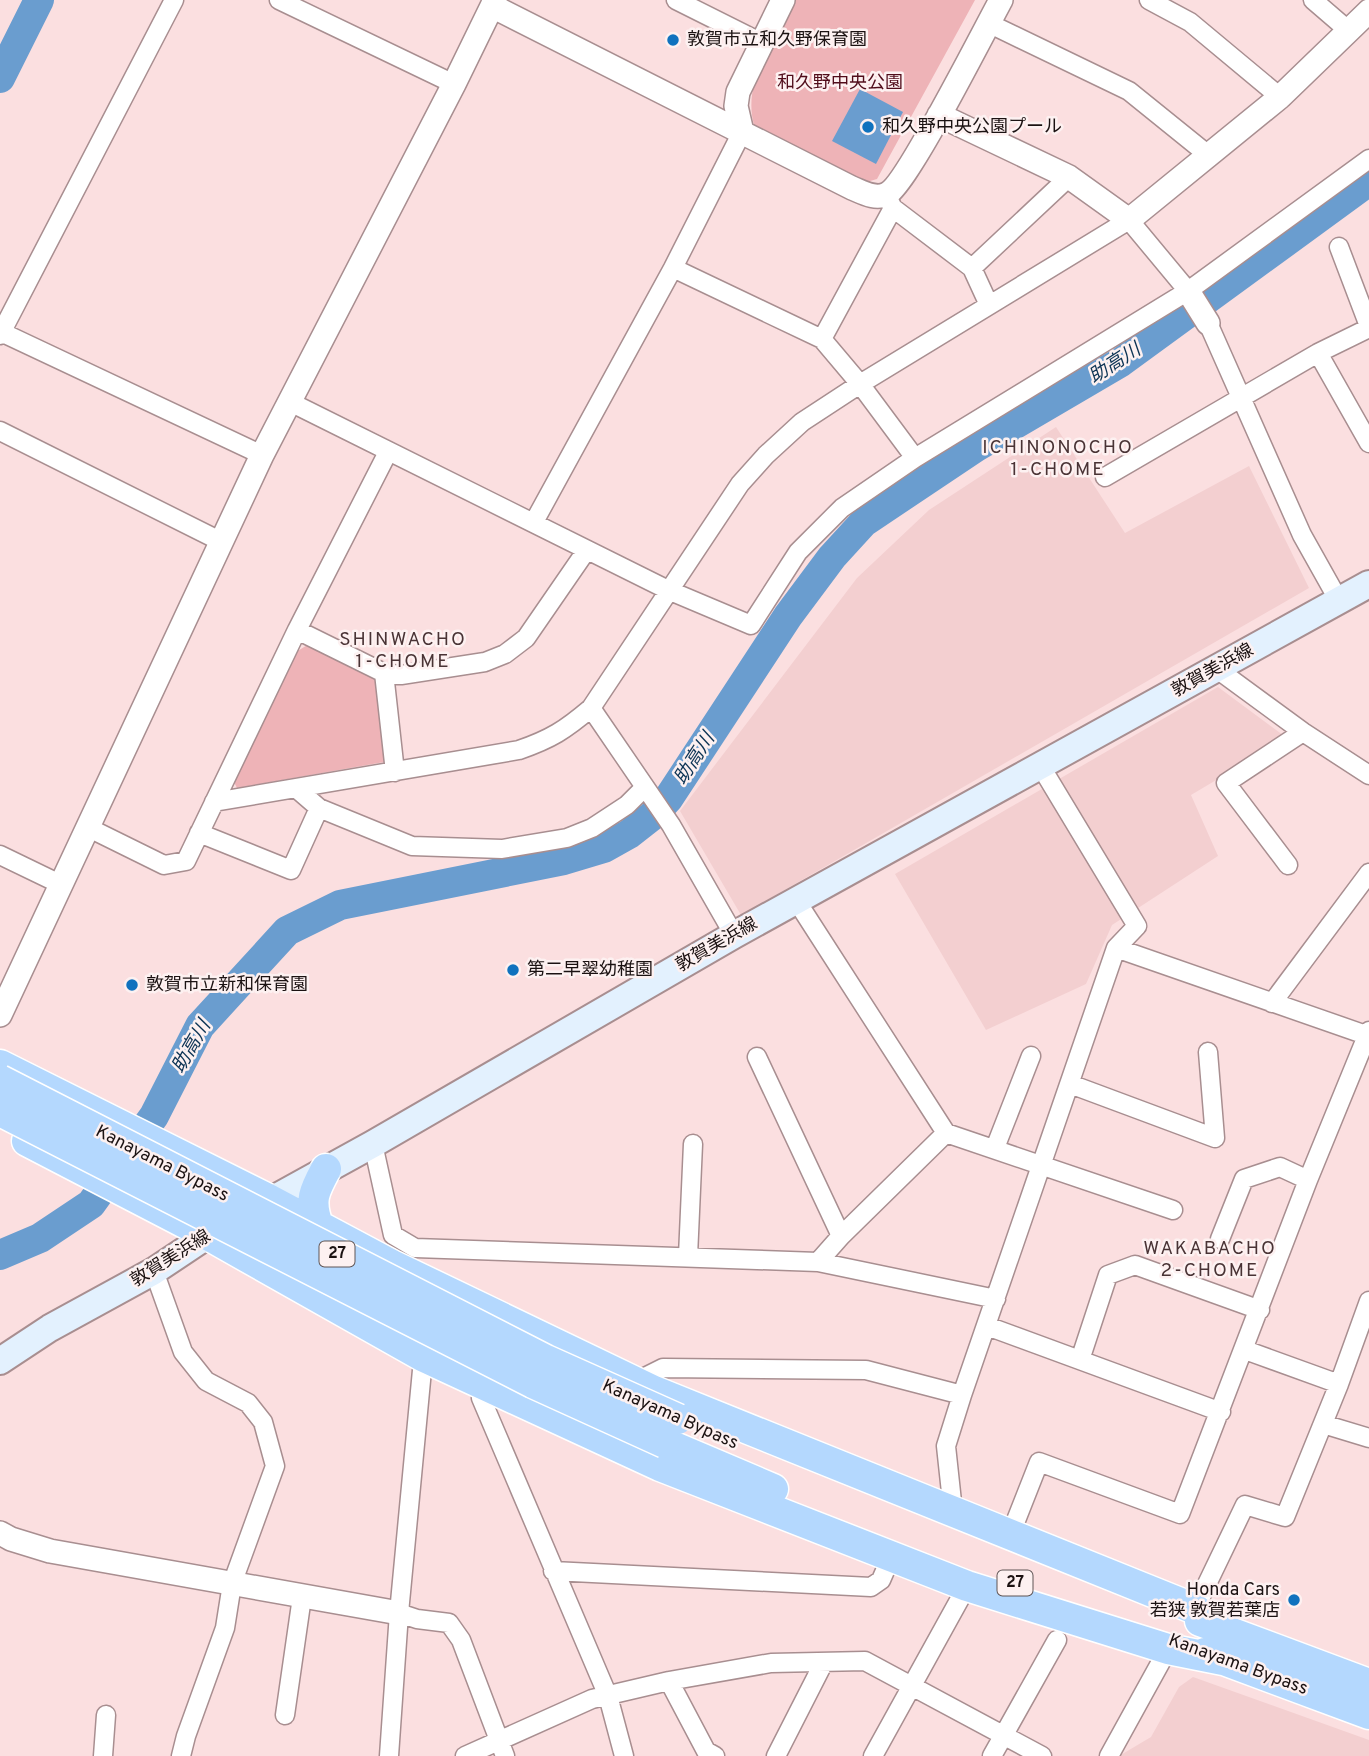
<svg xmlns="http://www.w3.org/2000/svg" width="1369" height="1756" font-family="Overpass,'Noto Sans JP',sans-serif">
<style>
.built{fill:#f3cfd0}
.green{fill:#eeb3b7}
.water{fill:#6a9dcf}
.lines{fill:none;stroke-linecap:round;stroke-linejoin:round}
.river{stroke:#6a9dcf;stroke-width:30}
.minor-casing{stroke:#a88e90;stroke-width:21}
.tertiary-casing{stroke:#a88e90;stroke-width:26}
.secondary-casing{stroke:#a88e90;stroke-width:30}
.trunk-casing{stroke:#fff;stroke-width:33}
.minor{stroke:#fff;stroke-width:18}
.tertiary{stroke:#fff;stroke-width:23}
.secondary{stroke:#e3f1fe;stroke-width:26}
.trunk{stroke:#b4d8fe;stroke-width:30}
.trunk-bridge-casing{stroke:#fff;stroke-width:33;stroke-linecap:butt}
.trunk-bridge{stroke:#b4d8fe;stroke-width:30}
.poi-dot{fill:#1072be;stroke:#fdf1f1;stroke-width:2.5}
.labels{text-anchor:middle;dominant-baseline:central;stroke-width:5;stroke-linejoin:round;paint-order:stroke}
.shield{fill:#fdf1f1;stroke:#5f5555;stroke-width:2}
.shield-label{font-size:16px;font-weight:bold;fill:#1b1212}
.poi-label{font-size:18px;fill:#1b1212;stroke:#fdf1f1;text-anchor:start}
.park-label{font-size:18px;fill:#510d1b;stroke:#fdf1f1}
.street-label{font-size:18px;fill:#1b1212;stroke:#fdf1f1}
.water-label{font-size:19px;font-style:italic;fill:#0c3354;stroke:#fdf1f1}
.neighbourhood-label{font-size:19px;letter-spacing:2px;fill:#493335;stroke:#fdf1f1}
</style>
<rect width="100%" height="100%" fill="#fbdfe0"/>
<!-- built -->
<path class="built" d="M1056 427 1125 533 1249 466 1309 588 741 915 680 811 857 578 929 510Z
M1218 687 1287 738 1191 795 1218 856 1112 925 1086 984 986 1030 895 874Z
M1193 1677 1369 1740V1756H1119L1151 1737 1179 1687Z"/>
<!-- green -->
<path class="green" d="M794 0H975L877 179 863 183 755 128C740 84 775 38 794 0Z
M309 644 371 675 376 680 388 754 384 762 237 788 233 780 296 652Z"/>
<!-- water -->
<path class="water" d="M860 89 903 112 876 164 832 141Z"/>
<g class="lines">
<!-- river -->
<path class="river" d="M0 78 39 0
M0 1255 40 1238 91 1204 154 1116 200 1026 287 931 340 905 564 860 604 848 629 834 652 816 668 799 788 616 832 557 864 522 976 447 1121 362 1369 181"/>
<!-- minor casing -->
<g class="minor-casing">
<path id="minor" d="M279 0 454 84
M676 0 762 43
M1149 0 1190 22 1280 97
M1313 0 1349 31
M988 23 1129 91 1207 154
M886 195 893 208 972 268 989 305
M1339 247 1369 326
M673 268 822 339 860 384 915 458
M972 268 1069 177
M1208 323 1302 535 1339 601
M1 332 262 455
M0 335 174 0
M822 339 893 208
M1318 353 1369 443
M290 402 668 590 751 625 798 552 842 508 915 458 1188 291 1369 159
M0 431 222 542
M1105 477 1318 353 1369 328
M534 522 673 268 742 132
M297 630 384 673
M1217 669 1303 732 1369 775
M591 708 671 825 734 935
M395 772 384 673 401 675 485 662 505 654 526 638 586 551
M297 789 319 808 412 846 502 849 567 838 592 828 627 805 644 788
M214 802 519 750C551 739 565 730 591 708L740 484 766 455 802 422 860 384 1129 220 1188 291
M87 827 164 865 186 861 297 630 388 452
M199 833 291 870 319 808
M0 855 62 885
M1288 865 1226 783 1303 732
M796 900 946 1133 1173 1210
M1116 948 1369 1036
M1272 1003 1369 873
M757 1057 841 1236
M1070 1084 1215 1138 1208 1052
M373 1144 393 1235 415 1248 818 1262 996 1299
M995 1148 1031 1056
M1220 1239 1244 1179 1280 1167 1308 1180
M688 1256 693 1144
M818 1262 841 1236 946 1133
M154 1271 183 1352 206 1381 248 1403 263 1422 275 1466 232 1584 225 1628 186 1736 181 1756
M987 1326 1221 1412
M1245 1350 1339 1384
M1080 1360 1108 1275 1135 1265 1260 1310
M635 1382 663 1368 866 1370 962 1395
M487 1385 481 1398 608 1696 624 1756
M1323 1424 1369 1438
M953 1511 946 1446 962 1395 1116 948 1137 926 1040 765
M1011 1533 1039 1462 1180 1514 1308 1180 1369 1031
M553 1571 871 1587 881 1580 891 1557
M1195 1609 1245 1505 1285 1517 1339 1384 1369 1301
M399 1613 417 1619 449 1623 461 1640 505 1756
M669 1681 706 1751 715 1756
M285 1715 302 1597
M103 1756 106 1715
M389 1756 399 1613 424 1349
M465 1756 592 1699 669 1681 771 1663 865 1661 1042 1756
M776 1756 824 1662
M873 1756 967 1586
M992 1756 1057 1640
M1109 1756 1168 1649"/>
</g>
<!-- tertiary casing -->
<g class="tertiary-casing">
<path id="tertiary" d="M492 6 852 188C862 192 875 200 887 194 907 184 985 29 1001 0
M939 115 1069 177 1129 220 1280 97 1369 11
M742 132 736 106 738 92 783 0
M1188 291 1208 323
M0 1015 262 455 454 84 495 0
M0 1533 11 1539 50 1551 399 1613"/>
</g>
<!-- secondary casing -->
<g class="secondary-casing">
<path id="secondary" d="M0 1361 50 1328 154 1271 208 1235 373 1144 734 935 1369 584"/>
</g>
<!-- trunk casing -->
<g class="trunk-casing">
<path id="trunk" d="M0 1065 270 1200 392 1265 654 1391 1195 1609 1217 1627
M27 1141 208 1235 424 1357 660 1466 967 1586 1168 1649 1223 1660
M318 1225C309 1200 314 1191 326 1169
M665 1443 773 1489
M1200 1621 1369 1684
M1205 1653 1369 1714"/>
</g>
<!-- minor -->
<use href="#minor" class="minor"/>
<!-- tertiary -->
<use href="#tertiary" class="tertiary"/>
<!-- secondary -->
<use href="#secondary" class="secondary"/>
<!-- trunk -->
<use href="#trunk" class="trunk"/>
<!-- trunk-bridge casing -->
<g class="trunk-bridge-casing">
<path id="trunk-bridge" d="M0 1080 546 1360 678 1419
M0 1111 533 1383 665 1443"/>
</g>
<!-- trunk-bridge -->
<use href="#trunk-bridge" class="trunk-bridge"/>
</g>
<!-- markers -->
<g class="poi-dot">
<circle cx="673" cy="40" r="7"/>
<circle cx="868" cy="127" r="7"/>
<circle cx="513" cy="970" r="7"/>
<circle cx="132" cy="985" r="7"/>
<circle cx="1294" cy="1600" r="7"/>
</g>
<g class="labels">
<!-- shield labels -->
<g class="shield">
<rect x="319.5" y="1241.5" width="35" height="25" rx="5"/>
<rect x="997.5" y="1570.5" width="35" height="25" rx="5"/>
</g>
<g class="shield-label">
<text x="337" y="1254">27</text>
<text x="1015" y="1583">27</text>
</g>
<!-- poi labels -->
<g class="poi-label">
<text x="687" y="40">敦賀市立和久野保育園</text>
<text x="882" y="127">和久野中央公園プール</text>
<text x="527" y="970">第二早翠幼稚園</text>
<text x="146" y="985">敦賀市立新和保育園</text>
<text x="1280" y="1590" text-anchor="end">Honda Cars<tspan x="1280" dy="21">若狭 敦賀若葉店</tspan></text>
</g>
<!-- park labels -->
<g class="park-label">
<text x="840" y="83">和久野中央公園</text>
</g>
<!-- street labels -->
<g class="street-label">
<text transform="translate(1213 671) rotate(-29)">敦賀美浜線</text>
<text transform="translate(717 945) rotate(-30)">敦賀美浜線</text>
<text transform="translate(162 1164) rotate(27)">Kanayama Bypass</text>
<text transform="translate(171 1259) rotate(-32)">敦賀美浜線</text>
<text transform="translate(670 1415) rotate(24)">Kanayama Bypass</text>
<text transform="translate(1238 1665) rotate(20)">Kanayama Bypass</text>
</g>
<!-- water labels -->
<g class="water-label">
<text transform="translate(1115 364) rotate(-33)">助高川</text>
<text transform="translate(695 759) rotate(-57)">助高川</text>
<text transform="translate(192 1047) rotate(-60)">助高川</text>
</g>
<!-- neighbourhood labels -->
<g class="neighbourhood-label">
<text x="1058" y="448">ICHINONOCHO<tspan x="1058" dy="22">1-CHOME</tspan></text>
<text x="403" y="640">SHINWACHO<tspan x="403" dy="22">1-CHOME</tspan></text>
<text x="1210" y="1249">WAKABACHO<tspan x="1210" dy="22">2-CHOME</tspan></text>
</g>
</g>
</svg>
